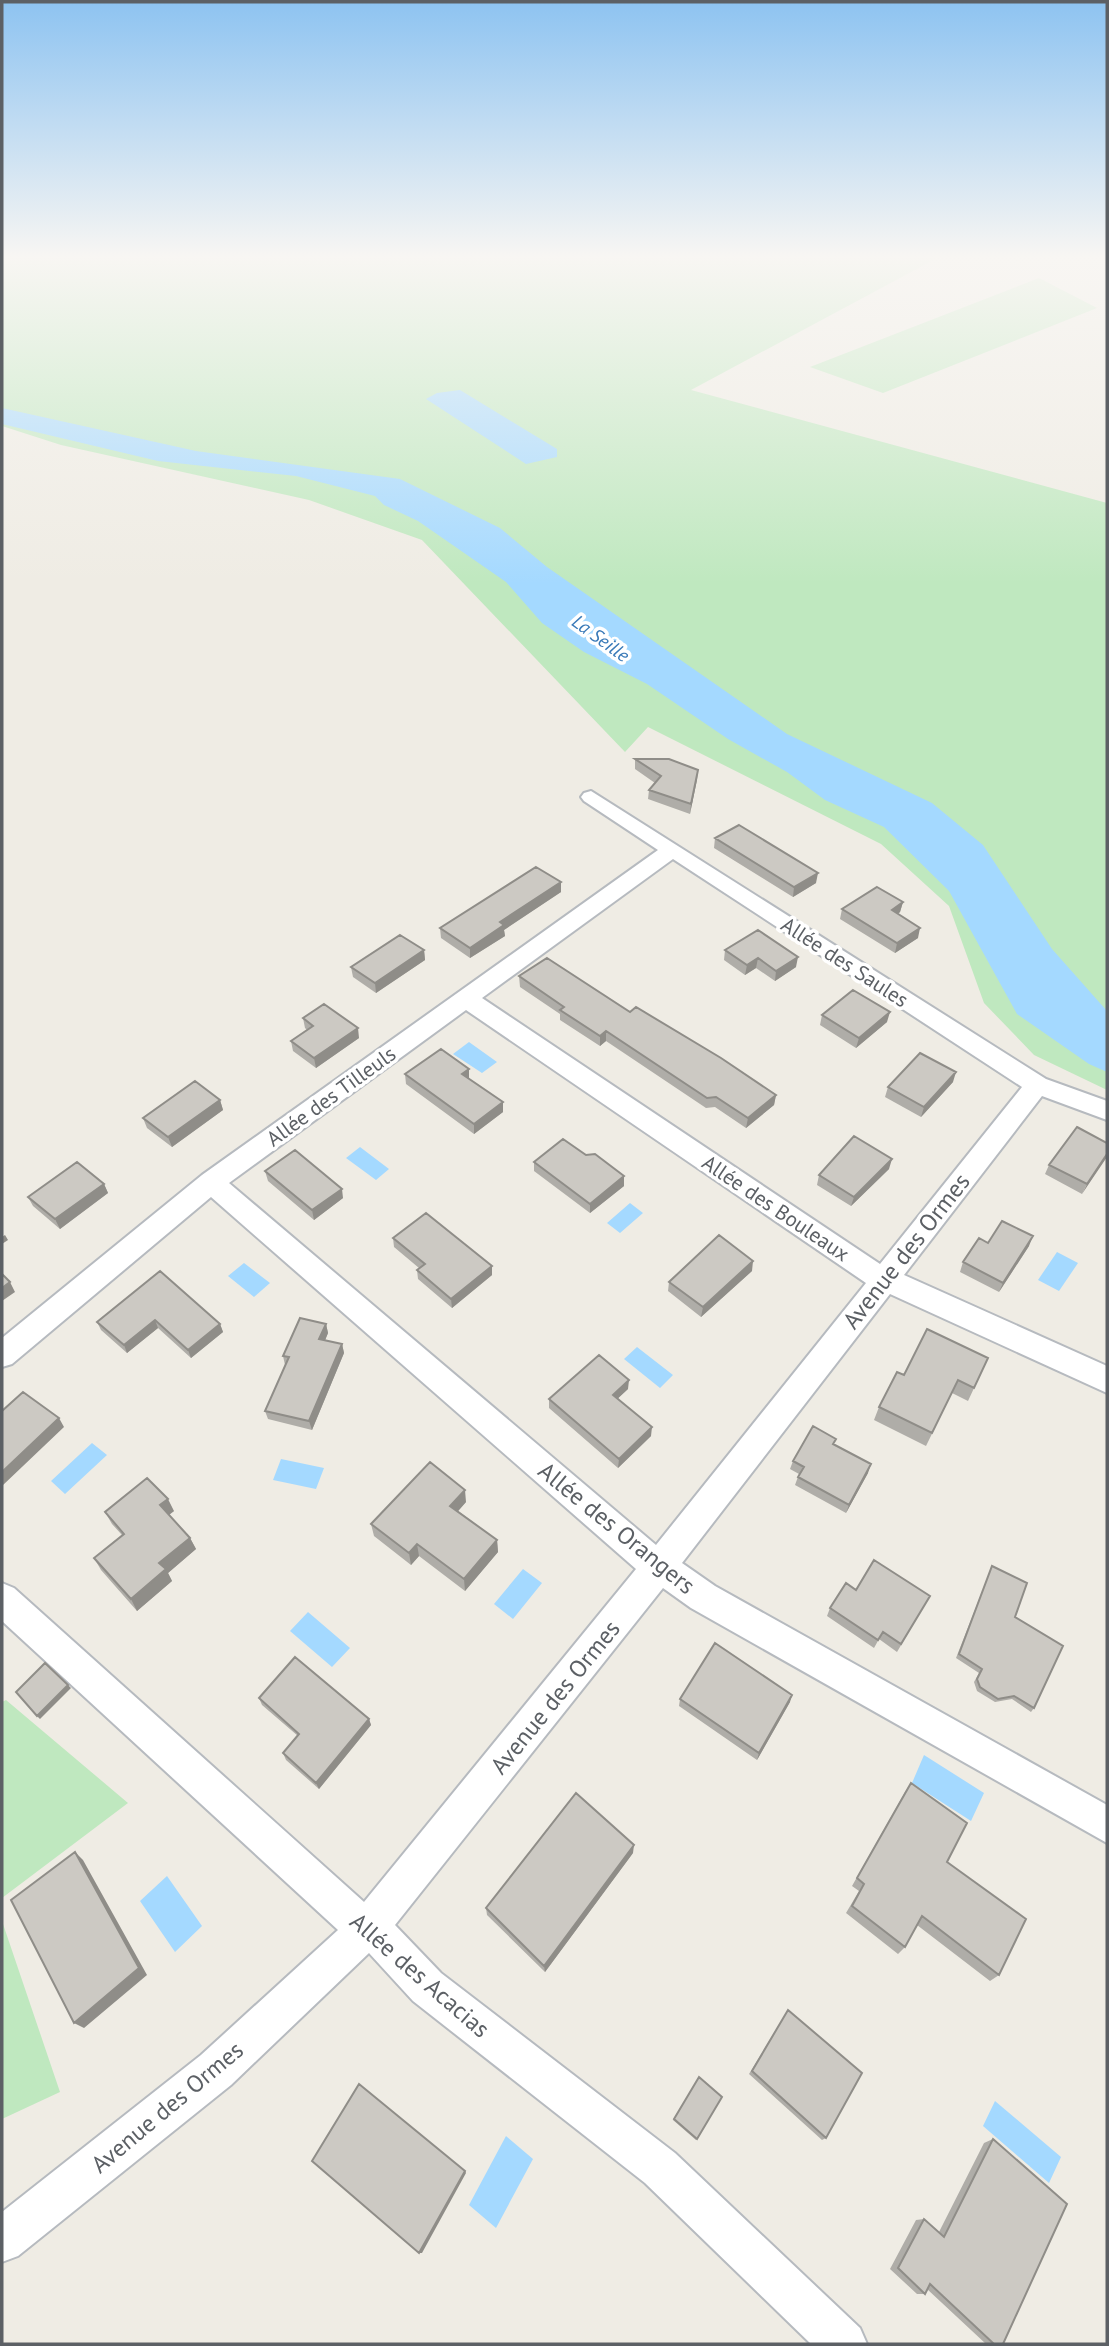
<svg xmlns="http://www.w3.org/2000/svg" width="1109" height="2346" font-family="'PT Sans',sans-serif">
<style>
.green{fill:#bfe8bf}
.water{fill:#a4d9ff}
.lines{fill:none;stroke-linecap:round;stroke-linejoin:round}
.minor-casing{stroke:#b6babf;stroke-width:4}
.minor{fill:#fff;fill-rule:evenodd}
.wall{fill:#afada8}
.shaded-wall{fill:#8f8d88}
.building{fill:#ccc9c3;stroke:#8f8d88;stroke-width:2}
.labels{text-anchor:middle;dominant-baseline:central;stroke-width:7;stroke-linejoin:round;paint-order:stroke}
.far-water-label{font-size:19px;font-style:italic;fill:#3a7ab8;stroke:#fff}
.street-label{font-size:21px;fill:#5c6065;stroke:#fff}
.near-street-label{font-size:24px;fill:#5c6065;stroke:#fff}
</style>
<rect width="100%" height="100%" fill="#efece4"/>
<!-- green -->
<path class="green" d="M2 256H941L691 390 1107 503V1090L1034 1055 984 1003 949 906 881 844 648 727 625 752 422 540 309 500 61 445 2 426Z
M1039 278 1097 308 883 393 810 367Z
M6 1700 128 1803 2 1898V1702Z
M2 1921 60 2092 2 2119Z"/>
<!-- water -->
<path class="water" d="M460 390 557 449V457L526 464 426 399 437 393Z
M2 408 196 451 400 479 500 528 547 567 787 734 932 803 983 845 1052 949 1107 1011V1072L1089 1064 1017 1014 949 891 884 827 825 800 787 772 728 739 647 684 584 652 542 623 506 582 418 521 384 505 375 496 296 476 158 461 2 424Z
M469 1042 497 1062 482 1073 453 1054Z
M360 1147 389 1169 376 1180 346 1158Z
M630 1203 643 1213 620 1233 607 1223Z
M1057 1252 1078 1263 1059 1291 1038 1280Z
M244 1263 270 1283 254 1297 228 1276Z
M637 1347 673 1375 660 1388 624 1359Z
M92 1443 107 1455 65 1494 51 1481Z
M281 1459 324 1468 316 1489 273 1480Z
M523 1569 542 1583 513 1619 494 1604Z
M308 1612 350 1648 332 1667 290 1631Z
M924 1755 984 1793 971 1821 912 1783Z
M167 1876 202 1926 175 1952 140 1901Z
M995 2101 1061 2157 1049 2183 983 2126Z
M506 2136 533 2159 496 2228 469 2205Z"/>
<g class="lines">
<!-- minor casing -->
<g class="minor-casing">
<path id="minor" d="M591 791 1046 1079 1107 1101V1120L1042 1096 904 1275 1107 1366V1393L890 1294 682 1563 715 1586 1107 1805V1843L691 1608 663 1588 395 1925 441 1973 675 2153 860 2328 867 2344H811L645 2183 413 2001 369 1953 231 2085 18 2256 2 2262V2212L201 2055 338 1930 2 1621V1583L14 1588 364 1902 636 1569 211 1197 12 1364 2 1367V1338L202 1175 658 850 584 801 581 797 584 793ZM673 859 1022 1087 880 1264 482 998ZM466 1010 866 1283 656 1545 229 1183Z"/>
</g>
<!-- minor -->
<use href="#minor" class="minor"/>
</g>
<!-- wall -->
<path class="wall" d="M635 759 698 770 690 814 648 799 649 790 655 783 635 769Z
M715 838 816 883 793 897 714 848Z
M561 882V892L504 930 505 936 470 958 441 938 440 928Z
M903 902 900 912 898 914 918 938 895 953 840 919 842 909Z
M424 950 425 960 376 993 353 977 351 967Z
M725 950 796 967 775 981 756 968 745 975 724 960Z
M519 976 630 1012 776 1095 774 1105 746 1128 715 1107 706 1108 606 1041 600 1046 560 1020V1014L520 987Z
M822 1015 887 1022 856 1048 820 1025Z
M303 1018 359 1038 316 1068 293 1051 291 1041 307 1030 305 1028Z
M405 1074 503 1112 474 1134 406 1084Z
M953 1082 921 1117 885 1097 888 1087Z
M220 1100 223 1110 172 1147 147 1128 143 1118Z
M1107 1143 1082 1194 1045 1174 1049 1165Z
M586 1155 624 1176V1186L590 1213 534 1171V1162Z
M889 1169 851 1206 817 1185 819 1175Z
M265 1171 343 1198 314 1220 268 1181Z
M104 1184 108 1193 60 1229 33 1206 28 1197Z
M393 1238 492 1266V1275L452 1308 418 1279 417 1270 419 1268 394 1247Z
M988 1243 1029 1246 999 1292 960 1272 963 1262Z
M160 1271 220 1324 223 1332 191 1358 158 1328 127 1353 101 1330 97 1322Z
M752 1271 701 1317 668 1291 669 1282Z
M326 1324 328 1333 325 1340 342 1344 344 1353 312 1430 268 1419 265 1411 285 1365 283 1356Z
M988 1358 968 1401 952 1393 926 1446 874 1420 879 1407 904 1375Z
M628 1389 618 1398 651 1436 618 1468 549 1408V1399Z
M834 1445 868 1473 846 1513 795 1485 799 1474 790 1469 793 1461Z
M466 1502 458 1511 497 1540 498 1552 465 1591 419 1556 411 1565 374 1536 371 1524Z
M174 1511 169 1515 190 1538 196 1549 168 1573 172 1581 137 1611 101 1570 94 1558 122 1535 112 1524 105 1512Z
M992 1566 1015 1617 1034 1708 1031 1712 1012 1699 995 1702 977 1691 974 1682 979 1673 956 1658Z
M856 1590 930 1596 897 1652 879 1639 874 1648 827 1616 830 1608Z
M259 1698 369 1719 371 1725 319 1789 286 1760 283 1753 298 1736 262 1705Z
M680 1699 790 1702 757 1760 679 1706Z
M911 1783 999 1975 990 1981 917 1925 905 1947 898 1954 846 1913 859 1891 852 1886 905 1792Z
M633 1853 545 1972 487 1915 486 1908Z
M788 2010 826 2138 822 2140 749 2074Z
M699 2077 722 2097 696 2140 673 2120Z
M993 2139 1003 2344H986L927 2289 925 2294H917L890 2269 916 2220 924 2219 939 2232 984 2143Z"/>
<!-- shaded-wall -->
<path class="shaded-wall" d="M698 770 697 780 690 814 691 804Z
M818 873 816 883 793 897 794 887Z
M561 882V892L504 930 505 936 470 958V948L500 922Z
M903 902 900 912 889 920 892 910Z
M920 928 918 938 895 953 897 943Z
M424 950 425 960 376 993 375 983Z
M798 957 796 967 775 981 776 971Z
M758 958 756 968 745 975 747 965Z
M890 1012 887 1022 856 1048 859 1038Z
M358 1028 359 1038 316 1068 314 1058Z
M606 1031V1041L600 1046V1036Z
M469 1069V1079L462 1074Z
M956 1072 953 1082 921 1117 924 1107Z
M776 1095 774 1105 746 1128 748 1118Z
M220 1100 223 1110 172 1147 168 1137Z
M503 1102V1112L474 1134V1124Z
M1107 1154V1157L1082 1194 1087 1184Z
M892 1159 889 1169 851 1206 854 1197Z
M624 1176V1186L590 1213V1204Z
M104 1184 108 1193 60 1229 55 1219Z
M342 1189 343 1198 314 1220 312 1210Z
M5 1235 8 1240 2 1244V1237Z
M1033 1236 1029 1246 999 1292 1003 1283Z
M753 1261 752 1271 701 1317 703 1307Z
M492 1266V1275L452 1308 451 1299Z
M10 1282 15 1292 2 1301V1288Z
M155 1320 158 1328 127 1353 124 1345Z
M220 1324 223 1332 191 1358 188 1350Z
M326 1324 328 1333 322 1348 319 1339Z
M342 1344 344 1353 312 1430 309 1421Z
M629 1380 628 1389 613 1403V1395Z
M59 1418 64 1427 2 1486V1472Z
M652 1427 651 1436 618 1468 619 1459Z
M871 1464 868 1473 846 1513 849 1505Z
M465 1490 466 1502 452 1518 450 1506Z
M168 1499 174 1511 166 1517 160 1505Z
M190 1538 196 1549 168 1573 172 1581 137 1611 131 1599 159 1563Z
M497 1540 498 1552 465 1591 464 1579Z
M417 1544 419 1556 411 1565 409 1553Z
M68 1685 71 1688 40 1719 37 1716Z
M792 1695 790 1702 757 1760 759 1753Z
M369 1719 371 1725 319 1789 316 1783Z
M634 1845 633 1853 545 1972 544 1966Z
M75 1852 83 1860 147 1975 84 2028 74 2023Z
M465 2171 466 2173 422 2253H419Z"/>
<!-- building -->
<path class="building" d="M635 759H669L698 770 691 804 649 790 661 776Z
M739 825 818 873 794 887 715 838Z
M536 867 561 882 500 922 504 925 470 948 440 928Z
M877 887 903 902 892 910 920 928 897 943 842 909Z
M758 930 798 957 776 971 758 958 747 965 725 950Z
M400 935 424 950 375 983 351 967Z
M547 958 630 1012 636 1007 721 1058 776 1095 748 1118 716 1097 707 1098 606 1031 600 1036 560 1010 564 1007 519 976Z
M853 990 890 1012 859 1038 822 1015Z
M324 1004 358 1028 314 1058 291 1041 313 1026 303 1018Z
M441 1049 469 1069 462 1074 503 1102 474 1124 405 1074Z
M920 1053 956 1072 924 1107 888 1087Z
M195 1081 220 1100 168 1137 143 1118Z
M1077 1127 1107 1143V1154L1087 1184 1049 1165Z
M854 1136 892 1159 854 1197 819 1175Z
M563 1139 586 1155 595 1154 624 1176 590 1204 534 1162Z
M295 1150 342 1189 312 1210 265 1171Z
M77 1162 104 1184 55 1219 28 1197Z
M426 1213 492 1266 451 1299 417 1270 425 1264 393 1238Z
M1002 1221 1033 1236 1003 1283 963 1262 979 1238 988 1243Z
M719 1235 753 1261 703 1307 669 1282Z
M160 1271 220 1324 188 1350 155 1320 124 1345 97 1322Z
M2 1274 10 1282 2 1288Z
M300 1318 326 1324 319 1339 342 1344 309 1421 265 1411 289 1357 283 1356Z
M927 1329 988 1358 974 1388 958 1380 932 1433 879 1407 897 1372 904 1375Z
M599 1355 629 1380 613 1395 652 1427 619 1459 549 1399Z
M23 1392 59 1418 2 1472V1411Z
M813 1426 836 1439 833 1444 871 1464 849 1505 798 1477 804 1467 793 1461Z
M430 1462 465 1490 450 1506 497 1540 464 1579 417 1544 409 1553 371 1524Z
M147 1478 168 1499 160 1505 190 1538 159 1563 166 1569 131 1599 94 1558 124 1534 105 1512Z
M874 1560 930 1596 901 1644 883 1632 878 1640 830 1608 846 1583 856 1590Z
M992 1566 1027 1583 1015 1617 1063 1646 1034 1708 1014 1696 998 1699 980 1687 977 1679 982 1669 959 1654Z
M715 1643 792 1695 759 1753 680 1699Z
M295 1657 369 1719 316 1783 283 1753 299 1734 259 1698Z
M45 1663 68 1685 37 1716 16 1692Z
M911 1783 967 1823 947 1862 1026 1919 999 1975 922 1916 905 1947 852 1906 864 1884 857 1878Z
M576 1793 634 1845 544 1966 486 1908Z
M75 1852 139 1968 74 2023 11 1900Z
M788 2010 862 2073 826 2138 752 2071Z
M699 2077 722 2097 697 2139 674 2119Z
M359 2084 465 2171 419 2253 312 2161Z
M993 2139 1067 2204 1003 2344H994L930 2284 925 2294 898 2268 924 2219 944 2237Z"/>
<!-- sky -->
<linearGradient id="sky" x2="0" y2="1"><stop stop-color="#8dc3f1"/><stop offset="0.44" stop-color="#f8f6f3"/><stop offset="1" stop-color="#f8f6f3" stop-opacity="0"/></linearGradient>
<rect width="1109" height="584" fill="url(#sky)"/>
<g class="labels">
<!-- far-water labels -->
<g class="far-water-label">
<text transform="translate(601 638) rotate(36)">La Seille</text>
</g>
<!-- street labels -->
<g class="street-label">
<text transform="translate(845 962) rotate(33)">Allée des Saules</text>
<text transform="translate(331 1096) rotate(-36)">Allée des Tilleuls</text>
<text transform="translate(776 1208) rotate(34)">Allée des Bouleaux</text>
</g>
<!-- near-street labels -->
<g class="near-street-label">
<text transform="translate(906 1251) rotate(-52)">Avenue des Ormes</text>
<text transform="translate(617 1528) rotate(39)">Allée des Orangers</text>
<text transform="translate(555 1697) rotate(-51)">Avenue des Ormes</text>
<text transform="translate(420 1975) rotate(41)">Allée des Acacias</text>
<text transform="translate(167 2107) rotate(-40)">Avenue des Ormes</text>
</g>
</g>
<!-- border -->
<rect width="1109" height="2346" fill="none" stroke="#5c6065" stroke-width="7"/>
</svg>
